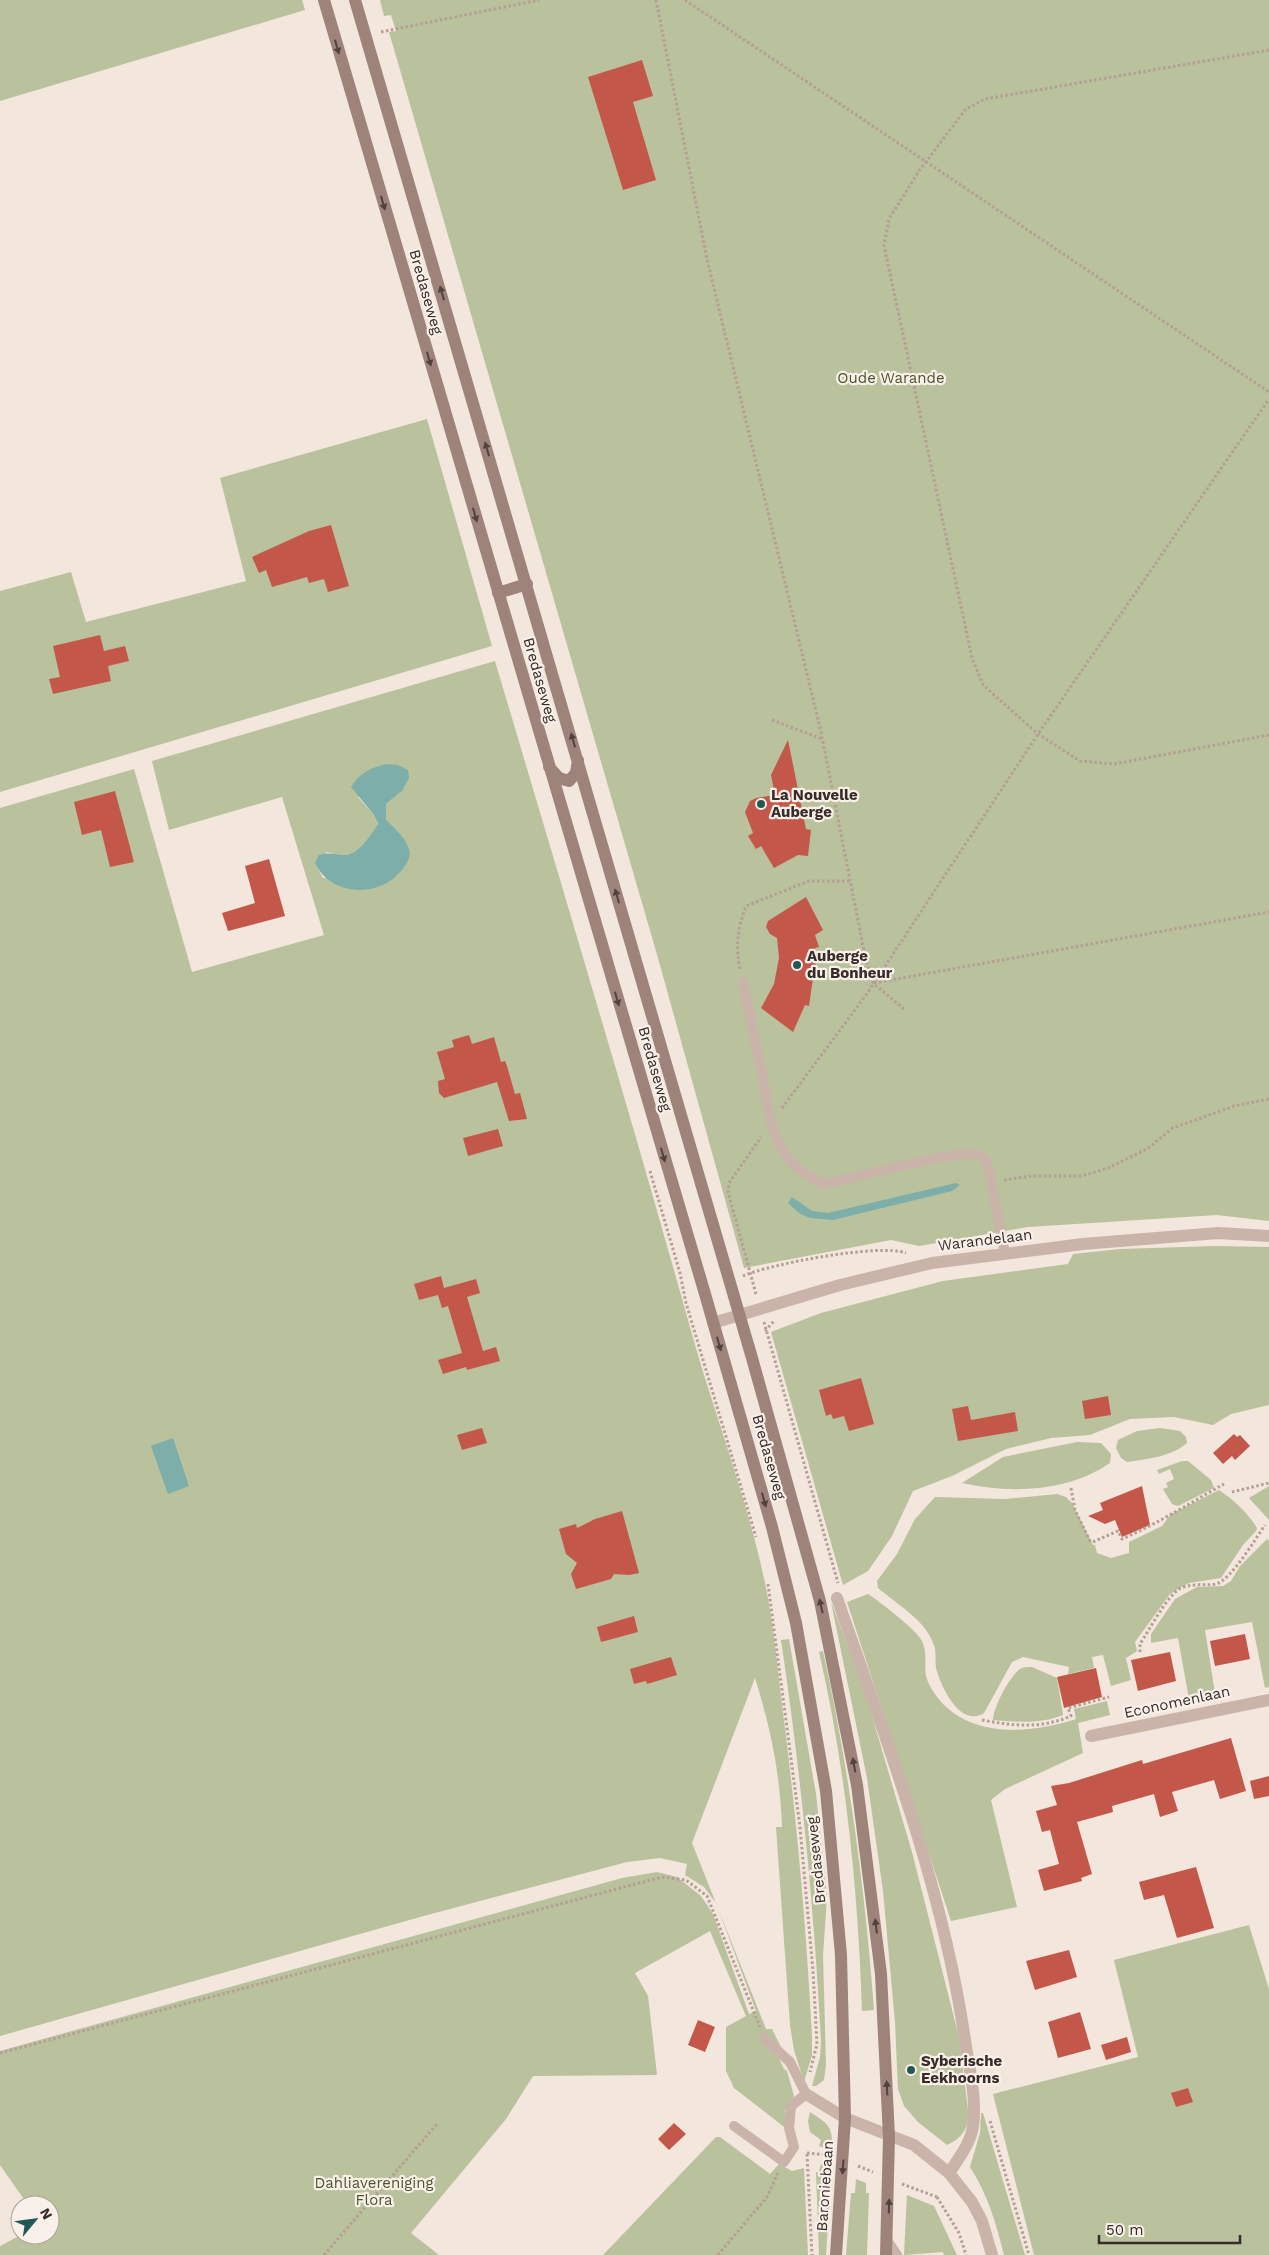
<svg xmlns="http://www.w3.org/2000/svg" width="1269" height="2255" font-family="'Work Sans',sans-serif">
<style>
.green{fill:#b9c19d;fill-rule:evenodd}
.water{fill:#7daeaa}
.building{fill:#c3584a}
.lines{fill:none;stroke-linecap:round;stroke-linejoin:round}
.path{stroke:#b69e94;stroke-width:3;stroke-dasharray:2.5 2.5;stroke-linecap:butt}
.service{stroke:#cab4a9;stroke-width:10}
.minor{stroke:#cab4a9;stroke-width:12}
.tertiary{stroke:#cab4a9;stroke-width:12}
.secondary{stroke:#9e837b;stroke-width:12}
.oneway{fill:#51423e}
.poi-dot{fill:#1f5855;stroke:#f9f0ea;stroke-width:2}
.labels{text-anchor:middle;dominant-baseline:central;stroke-width:4.5;stroke-linejoin:round;paint-order:stroke}
.street-label{font-size:15px;fill:#372c29;stroke:#f9f0ea}
.park-label{font-size:15px;fill:#4b552d;stroke:#f9f0ea}
.poi-label{font-size:15px;font-weight:bold;fill:#372c29;stroke:#f9f0ea;text-anchor:start}
</style>
<rect width="100%" height="100%" fill="#f2e6dd"/>
<!-- green -->
<path class="green" d="M0 0H302L305 10 0 101Z
M380 0H1269V1221L1217 1215 1028 1227 919 1246 891 1240 744 1268 658 958 389 32 396 31 391 15 384 16Z
M427 419 492 646 0 792V591L71 572 86 622 246 581 220 478Z
M495 661C562 887 630 1112 693 1338 718 1425 751 1509 768 1598 774 1631 777 1664 781 1697 796 1810 806 1923 812 2037V2055L804 2082 794 2050 790 2025 776 1827H782C780 1773 771 1729 755 1678L692 1843 766 2029H772L781 2047 769 2037 784 2069 787 2071 794 2096 785 2111 791 2144 788 2130 734 2088 726 2071V2027L746 2016 710 1931 635 1973 648 1996 657 2075 533 2076 506 2119 411 2233 439 2255H0V2246L21 2235H50V2205H28L0 2165V2051L622 1878 657 1872 677 1877 701 1896 713 1914 749 2014 756 2011 716 1903 704 1887 685 1875 687 1864 660 1858 627 1862 420 1917 0 2036V808L134 769 192 972 324 935 282 797 169 830 152 761ZM402 791 386 804V819C404 844 421 845 397 876L323 878 315 863 327 852C332 853 337 855 343 855 358 856 371 836 378 825L374 815 358 797Z
M1215 1246 1269 1247V1405L1231 1414 1213 1425 1174 1417 1130 1419 1090 1435 1051 1438 1006 1449 952 1476 913 1491 892 1536 868 1571 843 1585 771 1332 821 1313 943 1281 1068 1264 1073 1254 1120 1249Z
M1160 1428 1180 1431 1186 1437 1187 1443C1171 1457 1147 1459 1127 1462L1121 1458 1116 1448 1118 1440 1137 1431Z
M1077 1442 1101 1443 1111 1454 1110 1463C1068 1492 1010 1494 962 1483L1003 1457Z
M1182 1461H1188L1211 1480 1214 1488 1178 1506 1172 1504 1163 1489 1168 1487 1166 1483 1174 1479 1170 1469 1159 1474 1157 1470Z
M1269 1486V1520L1249 1498Z
M1219 1490C1234 1500 1247 1512 1257 1528L1256 1531 1243 1545 1221 1578 1189 1583 1178 1589 1170 1594 1135 1642 1137 1651 1126 1658 1131 1680 1111 1686 1103 1655 1092 1657 1094 1668 1068 1674 1069 1667 1023 1657 1012 1662 984 1713C960 1728 941 1687 936 1668 935 1661 936 1655 935 1648 933 1641 927 1630 922 1625 913 1614 890 1598 878 1588L877 1581 897 1554 915 1519 935 1497 1005 1499 1057 1494 1066 1497 1072 1503 1093 1545H1095L1097 1553 1111 1558 1129 1553V1542L1162 1526 1171 1514Z
M1267 1539 1269 1541V1687L1265 1688 1252 1622 1205 1630 1215 1693 1189 1699 1178 1638 1151 1643V1634L1175 1599 1197 1587 1223 1586 1231 1581 1240 1566Z
M868 1594C880 1602 917 1630 922 1641 929 1655 922 1670 928 1682 955 1739 1025 1736 1076 1719L1074 1709 1107 1701 1110 1715 1078 1723 1083 1753 1005 1789 991 1800 1017 1907 951 1921 847 1602Z
M831 1602 864 1689 912 1852 959 2037 969 2118C965 2133 961 2138 947 2145L918 2122 904 2106 898 2089 895 2022 883 1891 867 1778Z
M789 1639 816 1794 827 1897 823 1955 826 2065 824 2080 816 2086H812L820 2057 821 2041C814 1907 801 1774 781 1640Z
M823 1651C849 1769 865 1889 874 2010L862 2011C858 1890 846 1769 819 1652Z
M1032 1667 1057 1678 1063 1715C1041 1724 1017 1722 993 1720 993 1708 1009 1677 1020 1669 1023 1667 1028 1667 1032 1667Z
M1249 1925 1269 1989V2255H1034L993 2094 1138 2057 1114 1960Z
M810 2112C830 2125 833 2127 832 2151L819 2146 821 2140 810 2132 808 2121Z
M981 2113H983L1025 2255H1004C996 2223 988 2195 970 2167L980 2133Z
M716 2137H720L770 2174 779 2164 792 2171 804 2168 808 2255H603Z
M821 2164 832 2168 826 2255H819L816 2172H819Z
M856 2179 866 2183V2193H869L867 2255H846L851 2193H855Z
M907 2195 934 2206 957 2255H944L943 2252 904 2255Z"/>
<!-- water -->
<path class="water" d="M386 764 398 765 408 770 409 778 402 791 386 804V819C394 829 405 836 409 849 411 858 407 864 402 870 379 899 330 896 315 863L319 855C328 852 333 854 343 855 358 856 371 835 378 824L374 815 351 787C359 773 371 768 386 764Z
M956 1183 960 1185 952 1191 833 1220 810 1218 799 1213 788 1203 792 1197 812 1211 828 1213Z
M173 1438 189 1486 168 1494 151 1446Z"/>
<!-- building -->
<path class="building" d="M642 60 653 96 633 102 656 180 623 190 588 77Z
M331 525 349 586 328 592 324 579 309 583 307 577 272 587 266 570 259 573 252 557 309 531Z
M100 635 104 651 125 646 129 661 108 666 111 681 53 694 49 679 60 677 53 646Z
M788 740 806 829 811 830 808 856 798 855 774 868 761 846 756 849 748 836 753 833 745 812 750 801 756 798 775 795 771 775Z
M115 791 134 862 110 867 101 830 82 835 74 802Z
M269 859 285 916 228 931 222 913 255 903 245 866Z
M806 897 823 930 815 935 819 947 815 948 817 977 813 978 809 1006 805 1005 793 1032 761 1008 774 984 779 958 777 938 770 934 766 927 768 921Z
M469 1035 472 1044 494 1037 501 1062 505 1061 507 1066 515 1094 520 1093 527 1119 509 1121 497 1082 444 1098 439 1093 438 1081 445 1079 437 1052 454 1047 452 1040Z
M498 1129 503 1146 468 1156 463 1138Z
M441 1276 444 1288 476 1279 480 1293 467 1297 483 1351 496 1347 500 1361 467 1370 466 1367 443 1374 438 1360 462 1353 448 1306 442 1308 438 1295 419 1300 414 1284Z
M861 1378 874 1424 849 1431 844 1416 833 1419 831 1414 826 1416 819 1390Z
M1108 1396 1111 1415 1085 1419 1082 1401Z
M968 1406 971 1420 1015 1412 1018 1431 958 1441 952 1409Z
M482 1428 487 1443 462 1450 457 1435Z
M1234 1434 1237 1437 1240 1435 1250 1446 1235 1460 1232 1456 1223 1464 1213 1453Z
M1142 1486 1150 1525 1122 1537 1115 1520 1105 1524 1088 1516 1103 1510 1100 1503Z
M622 1511 639 1573 629 1575 614 1574 611 1579 576 1589 571 1574 577 1563 566 1554 559 1529 576 1524 577 1528 595 1519Z
M634 1616 638 1632 601 1642 597 1627Z
M1245 1634 1250 1659 1215 1666 1210 1641Z
M1170 1652 1176 1681 1138 1691 1131 1660Z
M671 1657 677 1675 647 1684 646 1681 634 1684 630 1669Z
M1096 1668 1102 1697 1064 1708 1057 1677Z
M1231 1738 1246 1791 1220 1799 1214 1780 1172 1792 1178 1811 1160 1817 1154 1794 1112 1806 1113 1812 1077 1822 1092 1874 1081 1878 1082 1881 1044 1891 1038 1870 1059 1864 1050 1830 1042 1832 1036 1811 1057 1805 1051 1786 1069 1783 1142 1760 1143 1764Z
M1269 1776V1796L1254 1799 1250 1781Z
M1196 1867 1214 1928 1177 1938 1164 1895 1144 1900 1139 1882Z
M1069 1950 1077 1977 1035 1990 1026 1961Z
M1080 2012 1091 2049 1058 2058 1048 2022Z
M698 2020 715 2027 705 2052 688 2045Z
M1127 2037 1131 2052 1106 2060 1101 2045Z
M1188 2088 1193 2102 1176 2107 1171 2093Z
M674 2123 686 2134 669 2150 658 2139Z"/>
<g class="lines">
<!-- path -->
<path class="path" d="M656 0 707 259 821 732 865 956 873 983 904 1009
M685 0 1269 392
M381 32 539 0
M1269 50 985 99 966 109 919 171 889 219 884 245 972 658 983 685 1038 734 1080 761 1114 764 1269 735
M772 720 822 739
M740 969C735 945 738 928 746 906L809 881H851
M874 983 1269 912
M782 1108 866 995 1038 734 1269 399
M650 1171 680 1273 686 1303 756 1537
M1004 1180 1032 1176H1081L1108 1168 1147 1149 1173 1128 1234 1106 1269 1099
M743 1276C770 1264 880 1243 906 1253
M756 1294 728 1192 729 1183 761 1137
M764 1322 838 1583
M765 1331 774 1321
M1071 1488 1075 1510 1091 1543
M1232 1492 1269 1483
M1093 1542 1118 1531 1122 1539C1157 1524 1190 1503 1224 1484
M768 1584 800 1827 813 1971 817 2044 810 2072
M1140 1652V1644C1149 1631 1167 1595 1181 1588 1193 1583 1204 1586 1216 1584 1231 1580 1256 1538 1265 1525
M982 1720C1013 1726 1041 1729 1071 1716L1068 1708 1109 1697
M0 2053 662 1877 686 1880 707 1896 760 2027
M990 2121 1029 2255
M807 2153 828 2155
M807 2154 812 2255
M858 2166 873 2172
M902 2184 937 2197
M937 2197 959 2233 966 2255
M324 2255 437 2124
M718 2255 767 2197 778 2173"/>
<!-- service -->
<path class="service" d="M743 982C749 1011 755 1040 761 1069 771 1119 770 1161 824 1184L936 1158 972 1153 981 1156 987 1161 1005 1253
M734 2126 784 2162 794 2147 789 2128 791 2106 806 2094 790 2062 764 2038
M887 2240 897 2255"/>
<!-- minor -->
<path class="minor" d="M713 1323 840 1285 932 1263 1083 1244 1218 1233 1269 1236
M837 1598C887 1742 943 1888 965 2040 969 2068 977 2099 973 2126 971 2143 958 2159 949 2173
M1091 1736 1269 1700
M806 2094 845 2118"/>
<!-- tertiary -->
<path class="tertiary" d="M845 2118 914 2145 949 2173 972 2202 982 2221 992 2255"/>
<!-- secondary -->
<path class="secondary" d="M324 0 705 1294 772 1527 796 1623 826 1791 841 1955 845 2118 836 2255
M355 0 752 1358 820 1601 857 1785 881 1974 889 2137 886 2255
M498 593 527 584
M549 767 559 778 569 781 576 773 578 760"/>
</g>
<!-- one-way arrows -->
<defs><path id="oneway-solid" d="M-6-.8H1V-3.2L6.5 0L1 3.2V.8H-6Z" transform="scale(1.25)"/></defs>
<g class="oneway">
<use href="#oneway-solid" transform="translate(337 47) rotate(74)"/>
<use href="#oneway-solid" transform="translate(383 203) rotate(74)"/>
<use href="#oneway-solid" transform="translate(442 293) rotate(-106)"/>
<use href="#oneway-solid" transform="translate(429 359) rotate(74)"/>
<use href="#oneway-solid" transform="translate(487 449) rotate(-106)"/>
<use href="#oneway-solid" transform="translate(475 515) rotate(74)"/>
<use href="#oneway-solid" transform="translate(573 740) rotate(-106)"/>
<use href="#oneway-solid" transform="translate(617 896) rotate(-106)"/>
<use href="#oneway-solid" transform="translate(617 999) rotate(74)"/>
<use href="#oneway-solid" transform="translate(663 1155) rotate(74)"/>
<use href="#oneway-solid" transform="translate(719 1344) rotate(74)"/>
<use href="#oneway-solid" transform="translate(764 1500) rotate(74)"/>
<use href="#oneway-solid" transform="translate(821 1606) rotate(-103)"/>
<use href="#oneway-solid" transform="translate(854 1765) rotate(-100)"/>
<use href="#oneway-solid" transform="translate(876 1926) rotate(-97)"/>
<use href="#oneway-solid" transform="translate(887 2088) rotate(-93)"/>
<use href="#oneway-solid" transform="translate(843 2167) rotate(94)"/>
<use href="#oneway-solid" transform="translate(889 2206) rotate(-88)"/>
</g>
<!-- markers -->
<g class="poi-dot">
<circle cx="761" cy="804" r="5"/>
<circle cx="797" cy="965" r="5"/>
<circle cx="911" cy="2070" r="5"/>
</g>
<g class="labels">
<!-- street labels -->
<g class="street-label">
<text transform="translate(426 292) rotate(74)">Bredaseweg</text>
<text transform="translate(540 680) rotate(74)">Bredaseweg</text>
<text transform="translate(655 1069) rotate(74)">Bredaseweg</text>
<text transform="translate(985 1240) rotate(-7)">Warandelaan</text>
<text transform="translate(769 1457) rotate(74)">Bredaseweg</text>
<text transform="translate(1177 1702) rotate(-12)">Economenlaan</text>
<text transform="translate(816 1860) rotate(-96)">Bredaseweg</text>
<text transform="translate(825 2186) rotate(-86)">Baroniebaan</text>
</g>
<!-- park labels -->
<g class="park-label">
<text x="891" y="378">Oude Warande</text>
<text x="374" y="2183">Dahliavereniging<tspan x="374" dy="17">Flora</tspan></text>
</g>
<!-- poi labels -->
<g class="poi-label">
<text x="771" y="795">La Nouvelle<tspan x="771" dy="17">Auberge</tspan></text>
<text x="807" y="956">Auberge<tspan x="807" dy="17">du Bonheur</tspan></text>
<text x="921" y="2061">Syberische<tspan x="921" dy="17">Eekhoorns</tspan></text>
</g>
</g>
<!-- north arrow -->
<g transform="translate(35 2220) rotate(61)"><circle r="24" fill="#f9f0ea" stroke="#aba29d"/>
<path d="M0-4L9 19L0 12L-9 19Z" fill="#1f5855"/>
<text y="-8" font-size="14" font-weight="bold" text-anchor="middle" fill="#372c29">N</text>
</g>
<!-- scale -->
<path d="M1099 2235v8h141v-8" fill="none" stroke="#372c29" stroke-width="2.5"/>
<text x="1106" y="2235" font-size="15" fill="#372c29" stroke="#f9f0ea" stroke-width="4" paint-order="stroke">50 m</text>
</svg>
